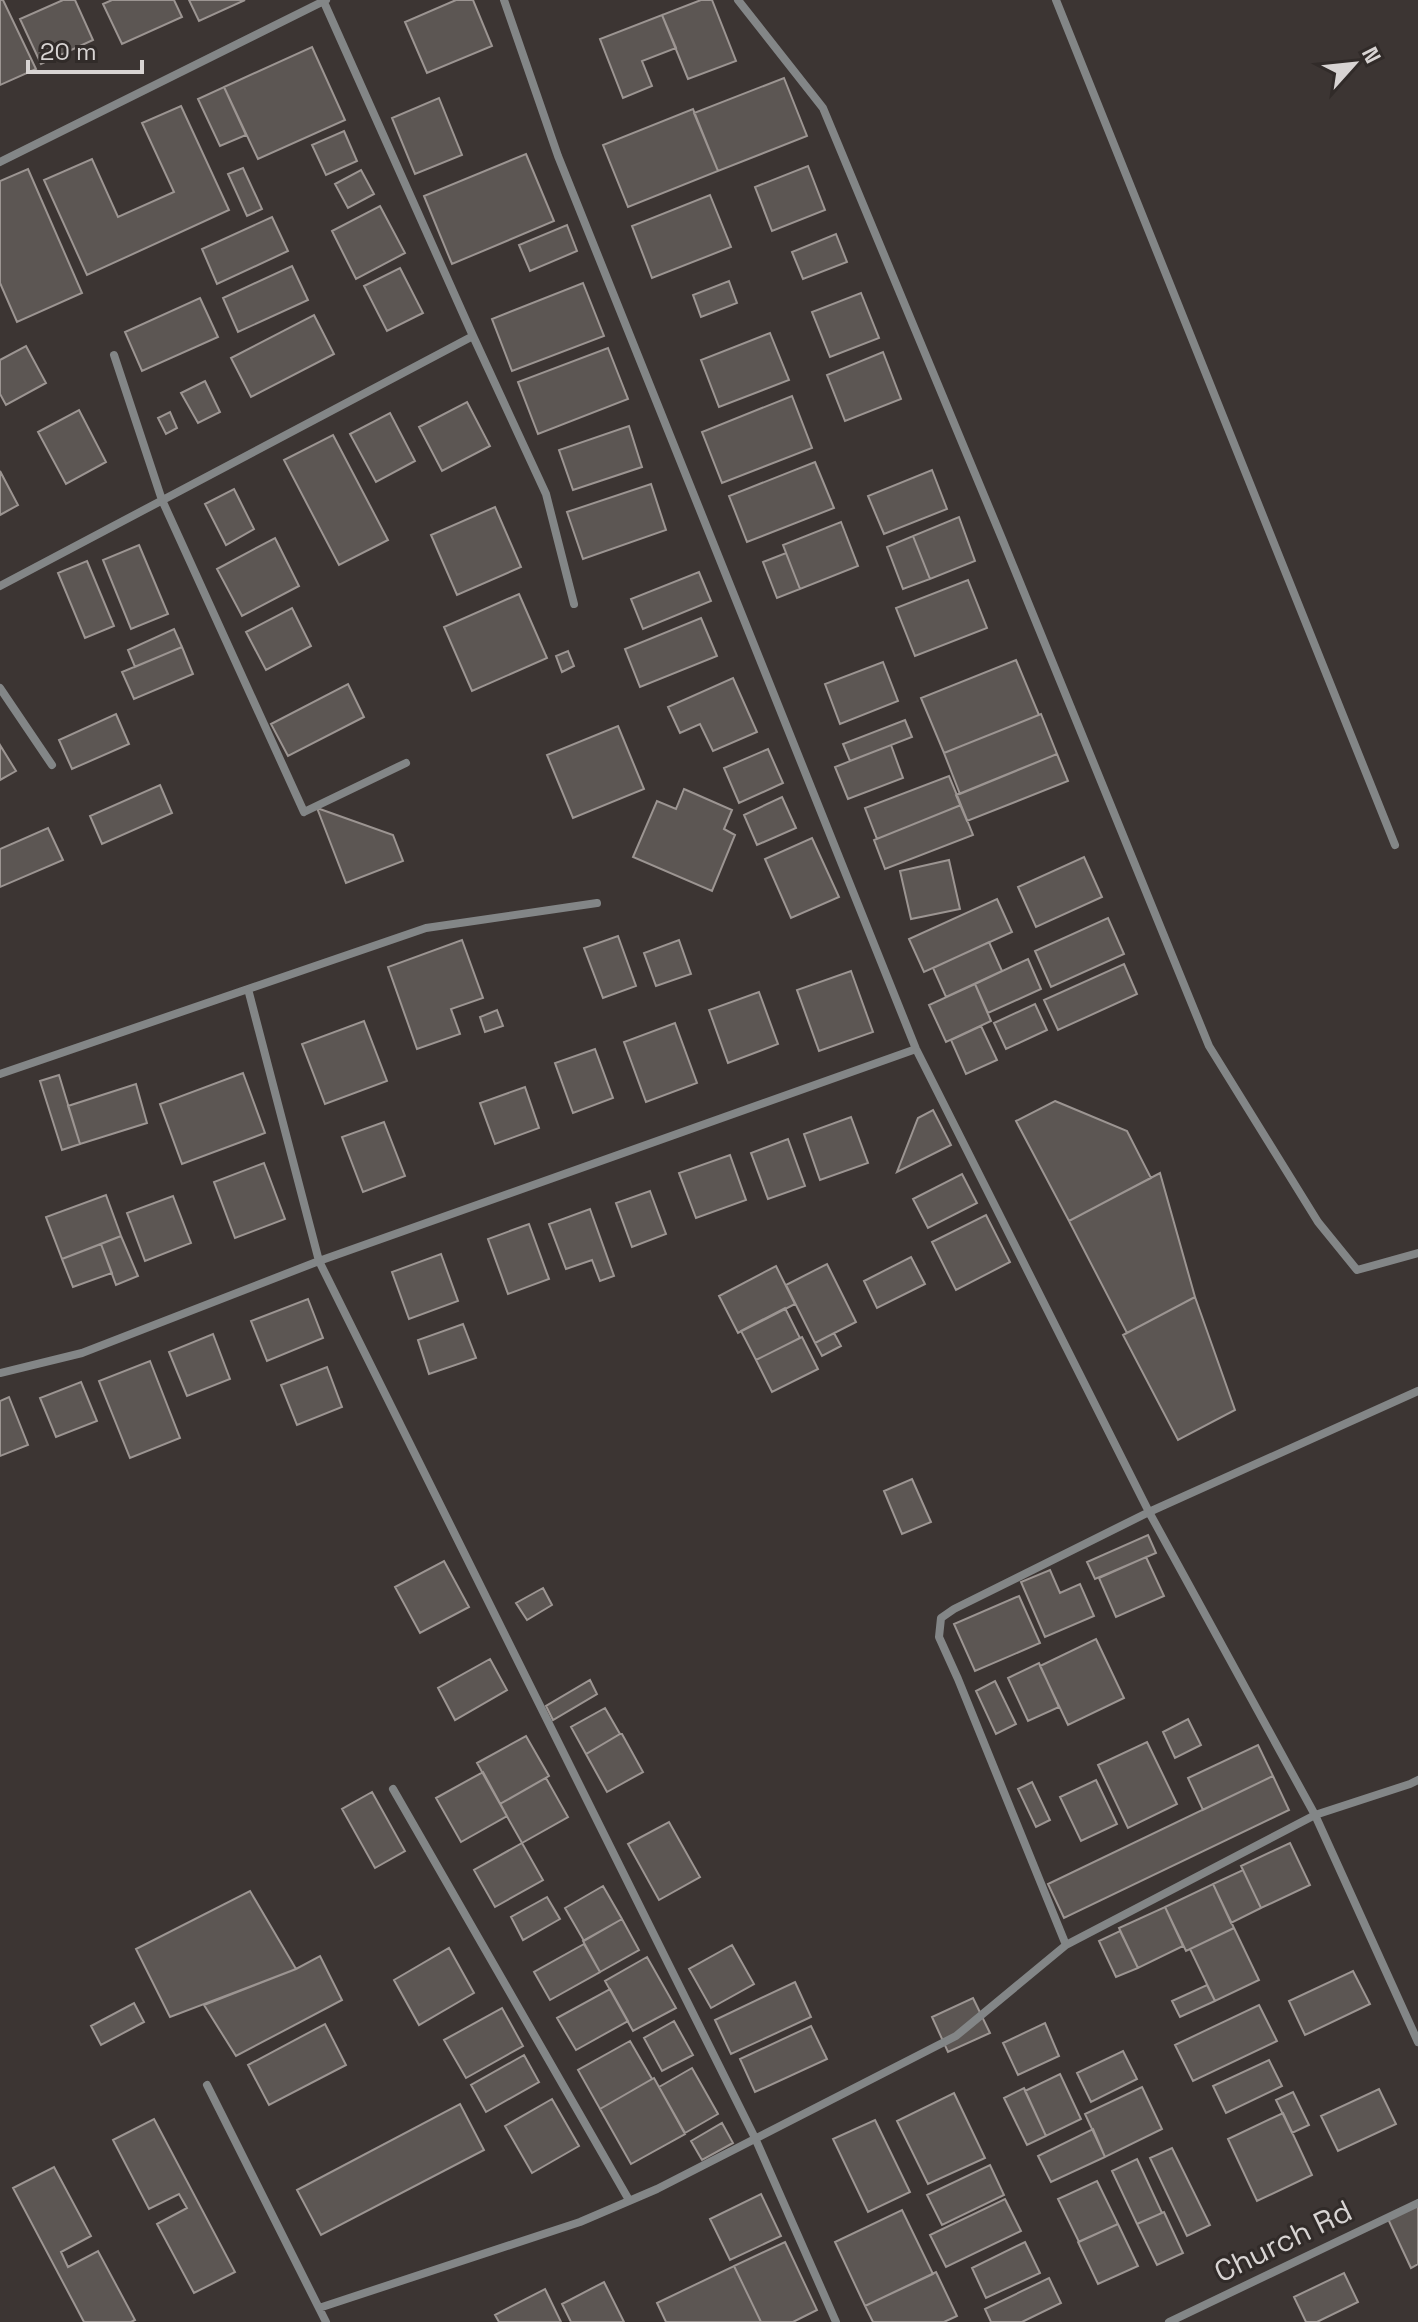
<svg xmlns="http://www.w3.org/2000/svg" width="1418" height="2322" font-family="'Space Grotesk',sans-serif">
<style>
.building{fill:#5c5653;stroke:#9c9592;stroke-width:2}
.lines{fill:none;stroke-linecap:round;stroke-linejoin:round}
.street{stroke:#838687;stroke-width:8}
.labels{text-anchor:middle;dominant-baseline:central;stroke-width:6;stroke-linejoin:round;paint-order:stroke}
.street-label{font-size:30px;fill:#d8d4d3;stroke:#312b29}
</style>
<rect width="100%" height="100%" fill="#3c3533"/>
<!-- building -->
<path class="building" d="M0 0H3L36 69 0 85Z
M63 0H75L93 40 41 64 20 19Z
M112 0H174L182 17 122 44 103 4Z
M189 0H245L199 21Z
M456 0H473L492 46 427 73 405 22Z
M701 0H712L736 61 688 79 662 15Z
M662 15 676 48 642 61 652 86 623 98 600 39Z
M312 47 345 120 258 159 224 87Z
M784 78 807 136 718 171 694 113Z
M224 87 246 135 220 146 198 99Z
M439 98 462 155 415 174 392 118Z
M181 106 229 210 87 275 44 180 92 159 118 217 174 192 142 123Z
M693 109 718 171 628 207 603 145Z
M344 131 357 161 326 175 312 145Z
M526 154 554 221 452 264 424 196Z
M808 166 825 210 772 231 755 187Z
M243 168 262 209 247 216 228 174Z
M28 169 82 293 17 322 0 283V181Z
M361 170 374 194 348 208 335 184Z
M710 195 731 247 652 278 632 226Z
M380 206 405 253 356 279 332 231Z
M272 217 288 251 217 284 202 249Z
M567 225 577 251 530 271 519 245Z
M836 234 847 262 803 279 792 252Z
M292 266 308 300 238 332 223 298Z
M400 268 423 313 387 331 364 286Z
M729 281 737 303 701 317 693 295Z
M583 283 604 336 512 371 492 319Z
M861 293 879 338 830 357 812 312Z
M200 298 218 337 142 371 125 332Z
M314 315 334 354 251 397 231 358Z
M770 333 789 380 719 407 701 360Z
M26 346 46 383 6 405 0 394V360Z
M608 348 628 399 538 434 518 382Z
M883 352 901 399 845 421 827 375Z
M205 381 220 412 198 423 181 393Z
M792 396 812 448 722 483 702 432Z
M467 402 490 446 442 471 419 427Z
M79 410 106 462 66 484 38 432Z
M170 412 177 428 166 434 158 418Z
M390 413 415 461 376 482 350 434Z
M629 426 642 467 573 490 559 450Z
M333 435 388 540 339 565 284 460Z
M815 462 834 508 747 542 729 496Z
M932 470 947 509 884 534 868 496Z
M0 471 18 505 0 515Z
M651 484 666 530 583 559 567 512Z
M234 489 254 529 226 545 205 504Z
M495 507 521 567 457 595 431 535Z
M959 517 975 561 930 579 913 536Z
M841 522 858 566 800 589 783 545Z
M913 536 930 579 903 589 887 547Z
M275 538 299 586 242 616 217 569Z
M139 545 168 614 131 629 103 560Z
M786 553 800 589 777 598 763 562Z
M87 561 114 626 85 638 58 573Z
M699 572 711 601 643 629 631 599Z
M968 580 987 628 915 656 896 608Z
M519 594 547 658 472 691 444 627Z
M292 608 311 646 266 670 246 632Z
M701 618 717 656 640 687 625 649Z
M174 629 182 647 135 667 128 650Z
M182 647 193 674 134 699 122 672Z
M568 651 574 666 562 672 556 656Z
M1016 660 1039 715 944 753 921 698Z
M883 662 898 701 840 724 825 684Z
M733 678 757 732 713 751 700 724 680 733 668 707Z
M348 684 364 717 288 756 271 724Z
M116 714 129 744 72 769 59 740Z
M1041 714 1057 754 960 794 944 753Z
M905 720 912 737 850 761 843 744Z
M618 726 644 789 573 818 547 755Z
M0 745 16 771 0 780Z
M891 745 903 778 848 799 835 767Z
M768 749 783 783 739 803 724 768Z
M1057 754 1068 781 967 821 956 795Z
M949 776 961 805 877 839 865 808Z
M160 785 172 813 102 844 90 816Z
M684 789 732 810 724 829 735 835 712 891 633 857 657 801 676 809Z
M782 797 796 828 757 845 744 815Z
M961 805 973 835 885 869 874 840Z
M317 808 393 835 403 861 346 883Z
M48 828 63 860 0 887V849Z
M812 838 839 897 791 918 765 859Z
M1084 857 1102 897 1036 927 1018 887Z
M949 860 960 909 911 919 900 871Z
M997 899 1012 932 924 972 909 939Z
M1108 918 1124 954 1051 987 1035 951Z
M618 936 636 986 603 998 584 948Z
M462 940 483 998 451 1009 460 1034 417 1049 388 967Z
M679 940 691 974 656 986 644 953Z
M989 942 1002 971 946 997 933 968Z
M1028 959 1041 989 988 1013 975 984Z
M1124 964 1137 994 1058 1030 1044 1000Z
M851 971 873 1032 819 1051 797 990Z
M975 984 991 1021 946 1042 929 1005Z
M759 992 778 1044 728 1063 709 1010Z
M1035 1004 1047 1030 1006 1049 994 1023Z
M497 1010 503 1026 485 1032 480 1017Z
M364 1021 387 1081 325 1104 302 1044Z
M675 1023 697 1083 646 1102 624 1042Z
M981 1026 997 1060 966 1074 951 1040Z
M595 1049 613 1098 573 1113 555 1063Z
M243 1073 265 1133 182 1164 160 1104Z
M59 1075 80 1144 62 1150 40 1081Z
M136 1084 147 1123 80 1144 68 1106Z
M525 1087 539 1128 495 1144 480 1103Z
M1055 1101 1127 1131 1151 1178 1069 1221 1016 1121Z
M933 1110 951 1145 897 1172 918 1118Z
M851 1117 868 1163 820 1180 804 1134Z
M384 1122 405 1176 363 1192 342 1137Z
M788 1139 805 1186 768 1199 751 1153Z
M730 1155 746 1200 696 1218 679 1173Z
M264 1163 285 1219 235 1238 214 1182Z
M1160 1173 1195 1297 1127 1333 1069 1221Z
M962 1174 977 1203 928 1228 913 1199Z
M650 1191 666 1234 632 1247 616 1203Z
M106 1195 121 1236 62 1259 46 1217Z
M173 1196 191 1243 145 1261 127 1213Z
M590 1209 614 1276 600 1281 592 1260 566 1269 549 1224Z
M986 1215 1010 1262 956 1290 932 1242Z
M529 1224 549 1279 508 1294 488 1239Z
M121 1236 138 1276 116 1285 101 1244Z
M101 1244 112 1273 73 1287 62 1259Z
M441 1254 458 1301 409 1319 392 1272Z
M911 1257 925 1284 877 1308 864 1281Z
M827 1264 856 1322 815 1343 786 1285Z
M776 1266 795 1304 738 1333 719 1296Z
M1195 1297 1235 1410 1178 1440 1123 1335Z
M308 1299 323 1338 267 1361 251 1321Z
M785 1308 800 1338 756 1360 741 1331Z
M463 1324 476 1358 429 1374 418 1340Z
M834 1333 841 1346 822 1356 815 1343Z
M213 1334 230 1379 187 1396 169 1352Z
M802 1337 818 1369 772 1392 756 1360Z
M150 1361 180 1438 130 1458 99 1381Z
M327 1367 342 1407 297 1425 281 1385Z
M81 1382 97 1421 56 1437 40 1398Z
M9 1397 28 1445 0 1456V1401Z
M912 1479 931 1522 902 1534 884 1491Z
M1148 1535 1156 1553 1095 1579 1087 1562Z
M1146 1557 1164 1596 1116 1617 1099 1578Z
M444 1561 469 1607 420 1633 395 1587Z
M1050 1570 1060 1593 1080 1584 1094 1616 1045 1637 1021 1582Z
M543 1588 552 1605 527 1620 516 1603Z
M1019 1596 1040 1643 975 1671 954 1624Z
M1096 1639 1124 1698 1068 1725 1040 1666Z
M490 1659 507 1690 455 1720 438 1688Z
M1039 1663 1059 1707 1028 1721 1008 1678Z
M590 1680 597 1694 553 1720 546 1706Z
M995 1681 1016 1724 996 1734 976 1691Z
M605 1708 620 1734 586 1754 571 1727Z
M1188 1719 1201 1745 1175 1758 1163 1732Z
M620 1734H622L643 1772 607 1792 586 1754Z
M526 1736 549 1776 500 1804 477 1763Z
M1147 1742 1177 1804 1128 1828 1098 1765Z
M1258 1745 1273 1776 1203 1810 1188 1778Z
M483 1772 507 1816 461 1842 436 1798Z
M1273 1776 1289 1810 1064 1918 1048 1884Z
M546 1778 568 1817 522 1843 500 1804Z
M1096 1780 1117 1824 1081 1841 1060 1797Z
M1032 1782 1050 1820 1036 1827 1018 1789Z
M372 1792 405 1851 375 1868 342 1809Z
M669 1822 700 1877 659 1900 628 1844Z
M522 1843 543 1880 495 1907 474 1870Z
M1290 1843 1310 1885 1261 1908 1241 1866Z
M1243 1870 1261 1908 1231 1923 1213 1884Z
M1213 1884 1234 1928 1186 1951 1165 1907Z
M603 1886 622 1919 584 1941 565 1908Z
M250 1891 296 1969 170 2017 136 1949Z
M547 1897 560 1919 523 1940 511 1917Z
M1165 1907 1183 1946 1138 1968 1119 1928Z
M622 1919 639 1950 600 1972 583 1941Z
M1234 1928 1259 1980 1215 2001 1190 1949Z
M1120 1931 1138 1968 1116 1977 1099 1941Z
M584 1944 600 1972 550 2000 534 1972Z
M732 1945 754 1984 711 2008 689 1969Z
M449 1948 474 1993 419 2025 394 1980Z
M320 1956 342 2000 236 2056 204 2005 296 1969Z
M647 1957 676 2008 633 2031 605 1981Z
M1353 1971 1370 2004 1305 2035 1289 2001Z
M795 1982 811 2017 731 2054 715 2020Z
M1207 1985 1215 2001 1180 2017 1172 2001Z
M610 1989 628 2021 576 2050 557 2018Z
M973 1998 990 2033 948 2052 932 2017Z
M134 2003 144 2022 101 2045 91 2026Z
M1259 2005 1277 2041 1193 2081 1175 2045Z
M502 2008 523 2046 466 2078 444 2040Z
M674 2021 693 2055 662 2071 644 2038Z
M1045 2023 1059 2056 1018 2075 1003 2043Z
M325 2024 346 2065 269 2105 248 2065Z
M811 2026 827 2059 755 2092 740 2059Z
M630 2041 652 2079 600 2109 578 2070Z
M1123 2051 1137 2079 1091 2102 1077 2073Z
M524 2055 539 2082 486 2112 471 2085Z
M1269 2060 1282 2086 1226 2113 1213 2086Z
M692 2068 718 2114 685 2133 659 2087Z
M1060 2074 1081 2119 1046 2136 1025 2091Z
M654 2078 685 2134 631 2164 600 2109Z
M1142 2087 1162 2129 1105 2157 1085 2114Z
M1024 2088 1046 2136 1027 2145 1004 2098Z
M1379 2089 1396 2124 1338 2151 1321 2116Z
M1293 2092 1309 2125 1292 2133 1276 2100Z
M954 2093 985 2158 928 2184 897 2121Z
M552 2099 579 2146 532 2173 505 2126Z
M460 2104 484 2150 321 2235 297 2190Z
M1283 2113 1312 2175 1257 2201 1228 2139Z
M154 2119 235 2272 194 2293 157 2224 187 2208 179 2194 149 2209 113 2140Z
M875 2120 910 2192 868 2212 833 2139Z
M722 2123 733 2143 702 2160 691 2141Z
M1093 2129 1105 2157 1051 2182 1038 2156Z
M1172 2148 1210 2225 1187 2236 1150 2158Z
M1137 2159 1162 2213 1137 2224 1112 2171Z
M990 2165 1004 2195 942 2225 927 2195Z
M54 2167 91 2236 61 2252 68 2267 98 2251 135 2320 131 2322H84L13 2188Z
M1097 2181 1118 2224 1079 2242 1058 2199Z
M761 2194 781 2236 730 2260 710 2219Z
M1005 2199 1021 2231 946 2267 930 2235Z
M1418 2205V2264L1411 2268 1388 2219Z
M902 2210 933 2274 865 2306 835 2242Z
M1164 2212 1183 2253 1157 2265 1137 2224Z
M1118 2224 1138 2266 1098 2284 1078 2242Z
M785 2242 817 2310 793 2322H761L734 2266Z
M1025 2242 1040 2273 986 2298 972 2268Z
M734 2266 761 2322H666L657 2303Z
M936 2272 957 2316 944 2322H873L865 2306Z
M1344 2273 1358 2302 1317 2322H1306L1294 2297Z
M1049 2278 1061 2303 1022 2322H991L985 2309Z
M604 2282 624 2322H571L562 2304Z
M545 2289 561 2322H499L495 2315Z"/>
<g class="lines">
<!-- street -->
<path class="street" d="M323 0 473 336 546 494 574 604
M504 0 558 156 916 1049 1149 1512 1315 1815 1418 2042
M738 0 823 108 1003 541 1209 1046 1318 1222 1357 1270 1418 1253
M1056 0 1395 845
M0 162 326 0
M114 355 162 500 304 812 406 763
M0 586 473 336
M0 688 52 765
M248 989 319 1261 755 2138 836 2322
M0 1074 426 928 597 903
M0 1373 82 1353 319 1261 916 1049
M1418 1391 1149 1512 954 1609 941 1618 939 1637 958 1679 1066 1945 1315 1815 1410 1784 1418 1780
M393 1789 629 2200
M207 2085 326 2322
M319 2308 580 2222 657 2189 956 2036 1066 1945
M1169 2322 1418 2203"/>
</g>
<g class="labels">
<!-- street labels -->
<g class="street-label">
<text transform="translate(1283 2241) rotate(-26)">Church Rd</text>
</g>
</g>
<!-- north arrow -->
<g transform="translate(1354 64) rotate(63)" stroke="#312b29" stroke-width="6" paint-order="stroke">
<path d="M0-6L14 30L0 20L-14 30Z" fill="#d8d4d3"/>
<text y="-12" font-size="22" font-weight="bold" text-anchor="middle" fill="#d8d4d3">N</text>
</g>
<!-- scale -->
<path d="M28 60v12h114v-12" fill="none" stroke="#d8d4d3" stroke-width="4"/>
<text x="40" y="60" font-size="24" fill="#d8d4d3" stroke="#312b29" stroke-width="6" paint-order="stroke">20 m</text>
</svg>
